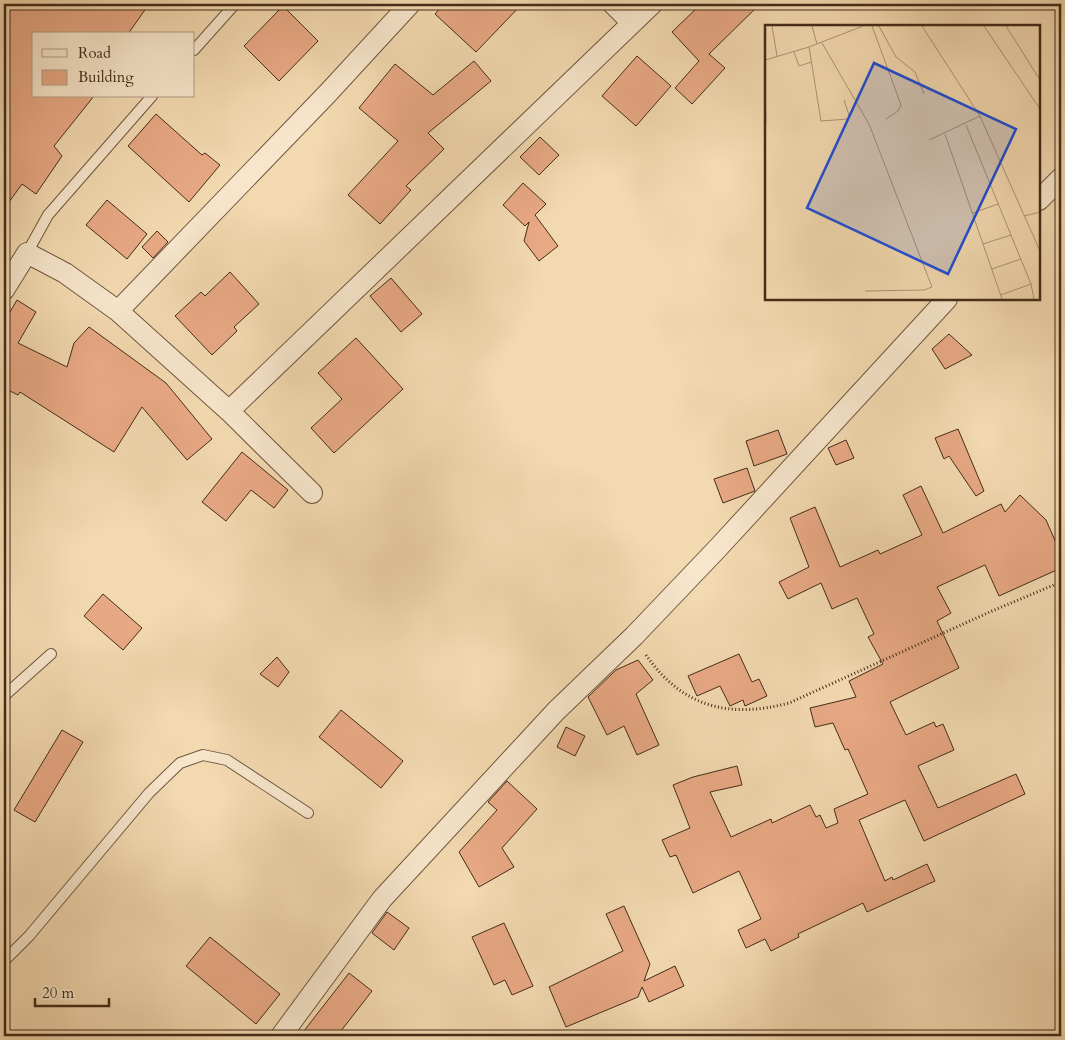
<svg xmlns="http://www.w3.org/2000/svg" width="1065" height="1040" font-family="Cardo,serif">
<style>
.building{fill:#e8a985;stroke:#442c19}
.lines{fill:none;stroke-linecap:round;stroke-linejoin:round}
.lane-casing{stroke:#70573f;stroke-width:12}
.street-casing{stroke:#70573f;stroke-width:22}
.path{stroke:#442c19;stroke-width:3;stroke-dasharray:1 2.5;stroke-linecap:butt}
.lane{stroke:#f7e6cc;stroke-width:10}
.street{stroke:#f7e6cc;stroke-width:20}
.inset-road{fill:none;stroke:#ad9474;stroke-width:1}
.view{fill:#1d4ed8;fill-opacity:0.15;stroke:#1d4ed8;stroke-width:2.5}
.inset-edge{fill:none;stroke:#442c19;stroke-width:2.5}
</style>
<rect width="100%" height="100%" fill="#f3d9b0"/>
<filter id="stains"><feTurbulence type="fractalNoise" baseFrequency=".004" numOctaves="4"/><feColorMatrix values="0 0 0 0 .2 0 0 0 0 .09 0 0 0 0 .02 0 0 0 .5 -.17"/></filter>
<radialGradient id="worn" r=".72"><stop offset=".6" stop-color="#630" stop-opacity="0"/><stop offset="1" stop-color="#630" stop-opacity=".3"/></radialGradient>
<!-- building -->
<path class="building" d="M4 4H149L128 34H34V96H94L54 146 62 156 36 194 22 184 4 209Z
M444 4H522L476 52 435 14Z
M701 4H760L709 54 725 68 692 104 675 88 699 61 672 32Z
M283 6 318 41 279 81 244 46Z
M637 56 671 86 636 126 602 96Z
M474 61 491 81 428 133 444 149 406 186 411 190 380 224 348 195 398 141 359 108 395 64 433 95Z
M156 114 202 155 205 153 220 165 189 202 128 146Z
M540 137 559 155 539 175 520 157Z
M523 183 546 204 535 215 558 246 539 261 524 241 529 222 525 226 503 205Z
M107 200 147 234 127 259 86 225Z
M157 231 168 242 153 258 142 247Z
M230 272 259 304 234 327 237 331 212 355 175 316 201 292 205 296Z
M391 278 422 314 401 332 370 296Z
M17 300 36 312 18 343 67 367 74 343 89 327 166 383 212 439 187 460 142 407 114 452 20 392 18 395 4 388V322Z
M949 334 972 355 945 369 932 349Z
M356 338 403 389 334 453 311 428 342 399 318 373Z
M958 429 984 491 976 496 949 456 944 459 935 438Z
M778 430 787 454 754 466 746 441Z
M846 440 854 458 836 465 828 448Z
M242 452 288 490 274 508 251 490 226 521 202 502Z
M747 468 755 491 723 503 714 479Z
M921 486 943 533 1001 504 1005 512 1020 495 1046 520 1061 554V568L999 596 985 565 937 587 951 613 937 621 959 668 890 702 906 735 934 722 936 727 943 724 954 750 918 766 938 808 1016 774 1025 794 924 841 905 800 859 820 885 881 892 877 893 880 927 864 935 881 867 912 863 903 798 934 799 937 771 951 765 939 746 948 738 930 761 919 739 871 693 893 676 855 670 857 662 840 690 828 673 785 693 777 737 766 742 785 710 792 731 837 771 819 772 823 810 805 816 817 820 815 826 828 838 823 834 809 868 794 848 749 845 750 833 723 815 727 810 708 856 697 849 681 883 664 868 637 874 634 857 598 832 609 821 583 788 599 779 582 809 567 790 518 815 507 840 567 878 550 880 554 922 535 903 495Z
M103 594 142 628 123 650 84 616Z
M739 654 752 682 759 679 767 696 745 706 743 700 730 706 720 686 697 696 688 676Z
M277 657 289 672 278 687 260 674Z
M638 660 653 680 636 694 659 745 637 755 624 726 607 735 588 697 616 670Z
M341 710 403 761 381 788 319 737Z
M566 727 585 736 575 756 557 747Z
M62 730 83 742 35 822 14 810Z
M507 781 537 809 502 848 514 867 479 887 459 852 497 810 488 802Z
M624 906 650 964 644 981 675 966 684 986 649 1002 642 987 638 997 566 1027 549 987 623 951 606 914Z
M387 912 409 928 394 950 372 933Z
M504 923 533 986 512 995 505 980 494 985 472 937Z
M210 937 280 994 256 1024 186 966Z
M349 973 372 991 337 1036H300Z"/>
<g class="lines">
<!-- lane casing -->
<g class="lane-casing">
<path id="lane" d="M194 50 235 4
M27 253 48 215 152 96
M4 696 51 654
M4 961 29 936 149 793 180 763 203 755 227 760 308 813"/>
</g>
<!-- street casing -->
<g class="street-casing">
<path id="street" d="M613 4 632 23
M1039 200 1061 178
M4 290 27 253 65 273 118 311 229 411 312 493
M118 311 328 93 410 4
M229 411 652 4
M281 1036 382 899 556 711 634 636 717 549 947 299"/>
</g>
<!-- path -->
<path class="path" d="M646 655C682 707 729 719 789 703L992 611 1061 582"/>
<!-- lane -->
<use href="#lane" class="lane"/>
<!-- street -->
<use href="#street" class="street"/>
</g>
<!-- overview -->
<g transform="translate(765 25)">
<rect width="275" height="275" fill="#f3d9b0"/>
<path class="inset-road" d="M7 1 12 31M47 1 52 19M107 1 136 80 133 86 121 94M114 1 131 32 150 47 159 69M157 1 215 91 164 115M219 1 275 84M241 1 275 55M57 18 104 99 167 262 159 265 100 266M44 22 56 96 83 94 84 90 79 75M29 27 34 41 47 37M0 35 44 22 98 1M0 54 1 97M215 91 275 226M201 100 266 259 269 274M180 109 237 274M208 188 233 179M259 191 275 187M218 219 246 210M227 244 256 234M236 270 266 259"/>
<path class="view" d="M109 38 251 104 183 249 42 183Z"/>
<rect width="275" height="275" class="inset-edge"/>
</g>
<!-- margin -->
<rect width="1065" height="1040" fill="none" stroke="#f3d9b0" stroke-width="20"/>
<rect x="5" y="5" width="1055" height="1030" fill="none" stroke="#442c19" stroke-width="2.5"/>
<rect x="10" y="10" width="1045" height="1020" fill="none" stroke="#442c19"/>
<!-- legend -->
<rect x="32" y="32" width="162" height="65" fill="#f7e6cc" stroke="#af9c84"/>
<rect x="42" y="49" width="25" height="8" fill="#f7e6cc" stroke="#af9c84"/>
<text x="78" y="58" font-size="15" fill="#442c19">Road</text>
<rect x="42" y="70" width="25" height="15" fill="#e8a985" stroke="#af9c84"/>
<text x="78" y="82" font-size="15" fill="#442c19">Building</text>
<!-- scale -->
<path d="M35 998v8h74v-8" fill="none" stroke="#442c19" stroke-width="2.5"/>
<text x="42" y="998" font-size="15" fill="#442c19" stroke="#f7e6cc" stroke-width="4" paint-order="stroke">20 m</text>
<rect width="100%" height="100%" filter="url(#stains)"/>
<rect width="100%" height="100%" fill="url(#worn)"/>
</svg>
